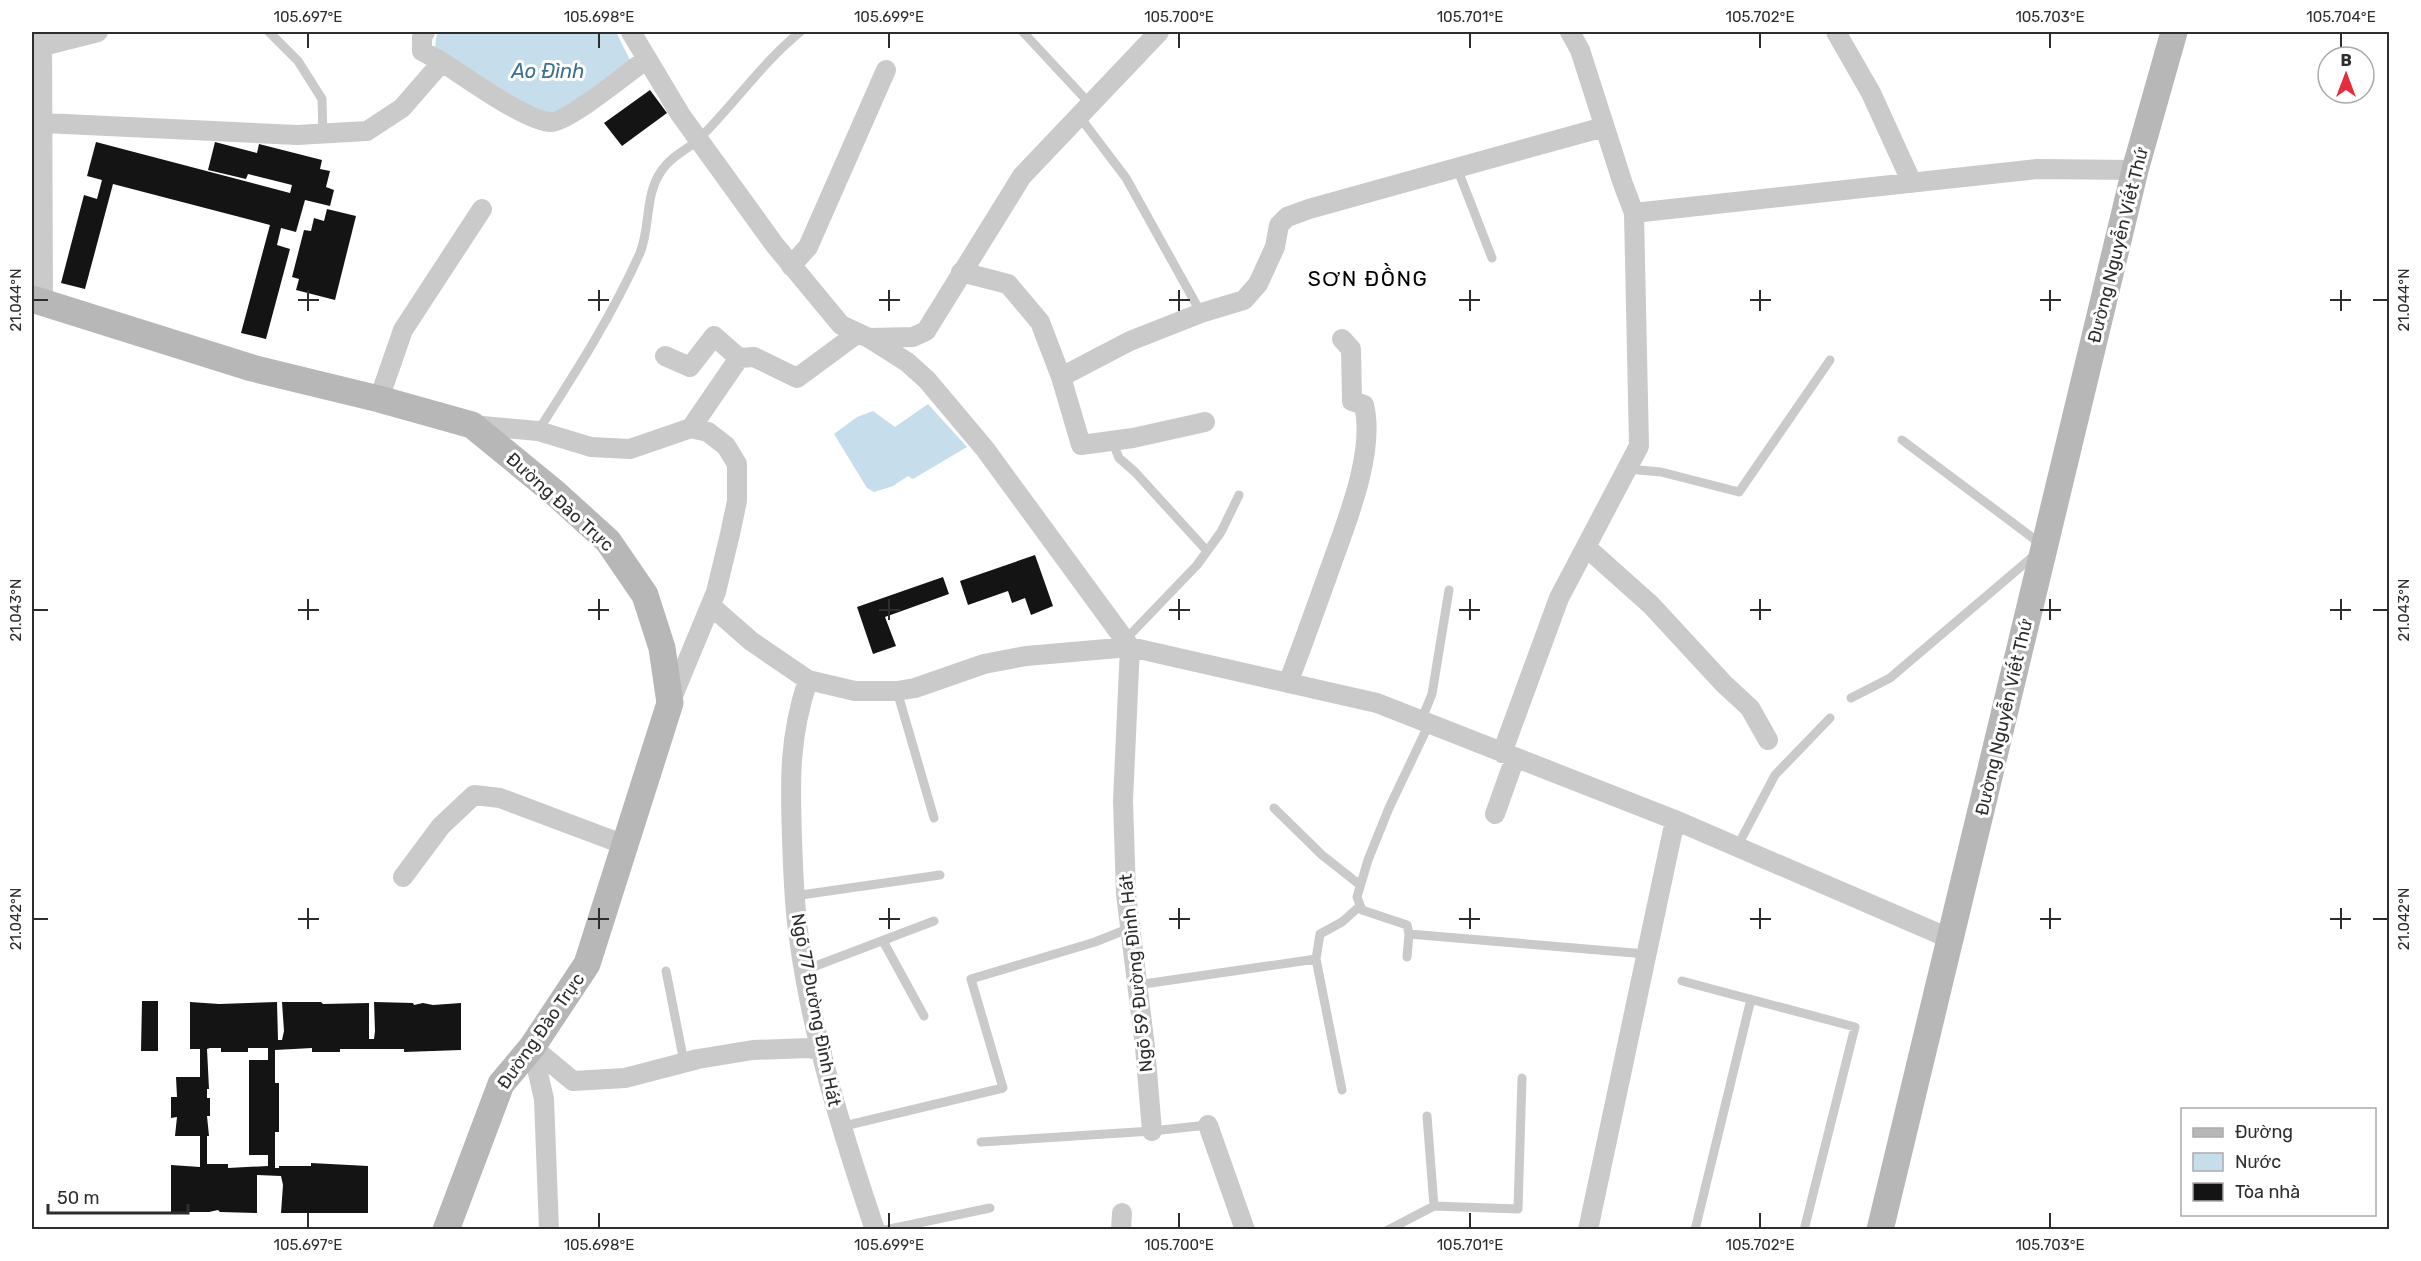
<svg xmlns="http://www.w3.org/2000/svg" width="2421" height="1261" font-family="Rubik,sans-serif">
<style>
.water{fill:#c6ddeb}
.building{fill:#141414;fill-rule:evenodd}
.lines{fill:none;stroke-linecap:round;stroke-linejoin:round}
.lane{stroke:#cacaca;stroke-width:9}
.street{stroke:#cacaca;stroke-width:20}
.secondary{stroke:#b7b7b7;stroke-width:27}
.ticks{fill:none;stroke:#2d2d2d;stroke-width:2}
.labels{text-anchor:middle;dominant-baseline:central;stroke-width:6;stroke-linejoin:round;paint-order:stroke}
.street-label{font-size:18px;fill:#2d2d2d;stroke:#fff}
.water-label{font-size:20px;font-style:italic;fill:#3b708f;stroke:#fff}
.quarter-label{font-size:21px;letter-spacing:1.5px;fill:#000;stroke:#fff}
.neatline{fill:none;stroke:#2d2d2d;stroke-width:2}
.ticks-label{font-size:15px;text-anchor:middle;fill:#2d2d2d}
</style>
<rect width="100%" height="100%" fill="#fff"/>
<!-- water -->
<path class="water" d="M437 32H616L630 60 555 115 509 98 435 47Z
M928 404 967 447 913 479 908 476 893 486 874 492 867 488 834 434 857 417 873 411 895 427Z"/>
<!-- building -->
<path class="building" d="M650 90 667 113 622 146 604 123Z
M96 142 290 193 292 185 248 174 246 179 208 170 215 142 257 153 259 144 322 160 320 169 330 171 326 187 334 190 330 206 305 200 296 232 281 228 277 245 290 249 266 339 241 333 270 225 113 184 85 289 61 283 84 195 97 199 102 180 87 176Z
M327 209 356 216 335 300 296 290 299 279 292 277 304 230 311 231 314 218 324 221Z
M1035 555 1053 606 1031 615 1025 598 1012 603 1008 591 968 605 960 581Z
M943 577 949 594 885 617 896 646 873 654 857 607Z
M142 1001H158V1051H141Z
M190 1002 219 1004 277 1002 278 1040H282L284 1031 282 1002H321L323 1004 369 1003V1039H374L375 1031 374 1002 413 1003 414 1005 423 1003 433 1005 461 1003V1050L404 1052V1049H340V1052H312V1048L275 1050V1083H279V1132H275V1168H279V1166H311V1163L368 1166V1213H281L283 1185 281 1176 257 1175V1213L220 1212 218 1210 209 1212H171V1165L200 1167V1136H175L177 1117 171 1118V1097H177L176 1077H200V1049H190ZM210 1048H221V1052H248V1048H268V1060H249V1155H268V1166L228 1168V1164H207V1136H209L207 1116H210V1098H207V1089H209L207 1049Z"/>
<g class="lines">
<!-- lane -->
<path class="lane" d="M269 32 298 61 322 99 323 134
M1023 32 1090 104
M1079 116 1126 178 1201 313
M1457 168 1492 258
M538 431C575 373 612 316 640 253 651 226 644 195 662 170 672 155 688 150 700 138 735 103 762 63 800 32
M1902 440 2041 544
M1112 441 1119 458 1135 472 1207 551
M1627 469 1661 472 1739 492 1830 360
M1125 640 1197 565 1221 532 1239 495
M897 691 934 818
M1851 698 1890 678 2036 554
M1421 721 1432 694 1449 590
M1274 808 1322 855 1360 885
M1737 847 1775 775 1830 718
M794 896 940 875
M1409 934 1646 954
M883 941 924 1016
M1407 957 1409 934 1407 925 1362 910 1357 897 1368 860 1389 808 1429 724
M805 970 934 921
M666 971 684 1062
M1682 981 1855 1027 1804 1230
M1137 985 1316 959
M1342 1090 1316 959 1320 934 1342 922 1360 906
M1427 1116 1434 1206
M840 1127 1003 1088 971 979 1095 942 1130 928
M981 1142 1152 1131 1208 1125
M885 1230 990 1208
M1388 1230 1434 1206 1518 1209 1522 1078
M1695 1230 1751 999"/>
<!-- street -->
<path class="street" d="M42 32 43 303
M631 32 680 114 774 244 841 325 869 338 913 337 926 331 1022 176 1159 32
M1836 32 1871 93 1912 183
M43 46 98 32
M442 62C464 76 527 122 551 122 567 123 631 70 647 59
M44 123 297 135 367 131 402 108 442 62 422 51V37L425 32
M1634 213 2037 169 2135 170
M791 266 808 247 886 70
M961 272 1008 284 1040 322 1061 377 1081 445 1133 438 1205 422
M869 338 907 362 927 380 985 449 1130 647
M665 356 690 367 714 336 739 358
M1061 377 1130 341 1201 313 1244 300 1258 284 1275 247 1279 225 1287 217 1309 209 1604 127
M379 399 403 330 482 209
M472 425 538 431 591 447 630 449 691 428 708 432 726 446 737 464V501L730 534 716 592 670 703
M691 428 739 358 754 357 797 378 858 333
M1586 547 1651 605 1724 684 1750 708 1768 740
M711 606 751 641 808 680 855 691H897L915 688 984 664 1026 656 1130 647 1377 703 1675 820 1951 939
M1130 647 1123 801 1126 894 1145 1047 1152 1131
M808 680C789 737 790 779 792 838 793 871 794 905 799 938 812 1037 843 1135 875 1230
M1288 683C1302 647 1315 610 1328 574 1344 528 1376 454 1364 405L1352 401 1351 349 1342 339
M1502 753 1559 598 1639 446 1634 213 1623 184 1580 50 1570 32
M1495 814 1515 758
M403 877 441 826 474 795 500 798 625 845
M532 1047 573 1081 625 1078 698 1059 753 1050 809 1048 822 1051
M532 1047 544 1099 549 1230
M1208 1125 1245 1230
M1121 1230 1122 1213
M1588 1230 1675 820"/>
<!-- secondary -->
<path class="secondary" d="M32 299 252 368 379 399 472 425 555 493 608 541 645 595 662 648 670 703 587 964 532 1047 501 1084 446 1230
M1880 1230 2135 170 2174 32"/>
</g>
<!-- ticks -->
<path class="ticks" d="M308 33V48M599 33V48M889 33V48M1179 33V48M1470 33V48M1760 33V48M2050 33V48M2341 33V48M308 290V311M599 290V311M889 290V311M1179 290V311M1470 290V311M1760 290V311M2050 290V311M2341 290V311M33 300H48M298 300H319M588 300H609M879 300H900M1169 300H1190M1459 300H1480M1750 300H1771M2040 300H2061M2330 300H2351M2373 300H2388M308 599V620M599 599V620M889 599V620M1179 599V620M1470 599V620M1760 599V620M2050 599V620M2341 599V620M33 610H48M298 610H319M588 610H609M879 610H900M1169 610H1190M1459 610H1480M1750 610H1771M2040 610H2061M2330 610H2351M2373 610H2388M308 908V929M599 908V929M889 908V929M1179 908V929M1470 908V929M1760 908V929M2050 908V929M2341 908V929M33 919H48M298 919H319M588 919H609M879 919H900M1169 919H1190M1459 919H1480M1750 919H1771M2040 919H2061M2330 919H2351M2373 919H2388M308 1213V1228M599 1213V1228M889 1213V1228M1179 1213V1228M1470 1213V1228M1760 1213V1228M2050 1213V1228"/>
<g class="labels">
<!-- street labels -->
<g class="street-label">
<text transform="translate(2118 245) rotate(-76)">Đường Nguyễn Viết Thứ</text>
<text transform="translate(560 502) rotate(42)">Đường Đào Trực</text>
<text transform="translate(2004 717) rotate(-77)">Đường Nguyễn Viết Thứ</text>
<text transform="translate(1136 973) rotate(-96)">Ngõ 59 Đường Đình Hát</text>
<text transform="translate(816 1010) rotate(79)">Ngõ 77 Đường Đình Hát</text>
<text transform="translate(541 1031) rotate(-55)">Đường Đào Trực</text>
</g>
<!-- water labels -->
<g class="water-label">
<text x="548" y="71">Ao Đình</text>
</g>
<!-- quarter labels -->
<g class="quarter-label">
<text x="1368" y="278">SƠN ĐỒNG</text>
</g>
</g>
<!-- border -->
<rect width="2421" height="1261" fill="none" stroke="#ffffff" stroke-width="66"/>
<!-- legend -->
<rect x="2181" y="1108" width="195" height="108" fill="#ffffff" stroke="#ababab" stroke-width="1.5"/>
<rect x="2193" y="1128" width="30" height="9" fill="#b7b7b7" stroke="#ababab" stroke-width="1.5"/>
<text x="2235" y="1138" font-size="18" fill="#2d2d2d">Đường</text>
<rect x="2193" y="1153" width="30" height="18" fill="#c6ddeb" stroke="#ababab" stroke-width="1.5"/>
<text x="2235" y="1168" font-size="18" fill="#2d2d2d">Nước</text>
<rect x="2193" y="1183" width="30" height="18" fill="#141414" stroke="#ababab" stroke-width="1.5"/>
<text x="2235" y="1198" font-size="18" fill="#2d2d2d">Tòa nhà</text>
<!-- north arrow -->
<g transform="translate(2346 75)"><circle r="28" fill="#ffffff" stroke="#ababab" stroke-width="1.5"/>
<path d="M0-4.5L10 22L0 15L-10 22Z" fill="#e62d3d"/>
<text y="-9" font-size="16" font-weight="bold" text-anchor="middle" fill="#2d2d2d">B</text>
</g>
<!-- scale -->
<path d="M48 1204v9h140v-9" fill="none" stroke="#2d2d2d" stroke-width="3"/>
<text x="57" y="1204" font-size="18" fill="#2d2d2d" stroke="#ffffff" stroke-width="4.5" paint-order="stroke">50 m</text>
<rect x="33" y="33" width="2355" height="1195" class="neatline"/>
<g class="ticks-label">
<text x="308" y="22">105.697°E</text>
<text x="599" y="22">105.698°E</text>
<text x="889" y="22">105.699°E</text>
<text x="1179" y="22">105.700°E</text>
<text x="1470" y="22">105.701°E</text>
<text x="1760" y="22">105.702°E</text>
<text x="2050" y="22">105.703°E</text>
<text x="2341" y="22">105.704°E</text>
<text transform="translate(16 300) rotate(-90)" y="5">21.044°N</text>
<text transform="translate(2404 300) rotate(-90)" y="5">21.044°N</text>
<text transform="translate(16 610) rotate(-90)" y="5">21.043°N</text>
<text transform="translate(2404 610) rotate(-90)" y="5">21.043°N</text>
<text transform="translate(16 919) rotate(-90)" y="5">21.042°N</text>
<text transform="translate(2404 919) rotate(-90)" y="5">21.042°N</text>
<text x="308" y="1250">105.697°E</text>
<text x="599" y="1250">105.698°E</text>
<text x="889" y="1250">105.699°E</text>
<text x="1179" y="1250">105.700°E</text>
<text x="1470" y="1250">105.701°E</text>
<text x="1760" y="1250">105.702°E</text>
<text x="2050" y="1250">105.703°E</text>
</g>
</svg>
